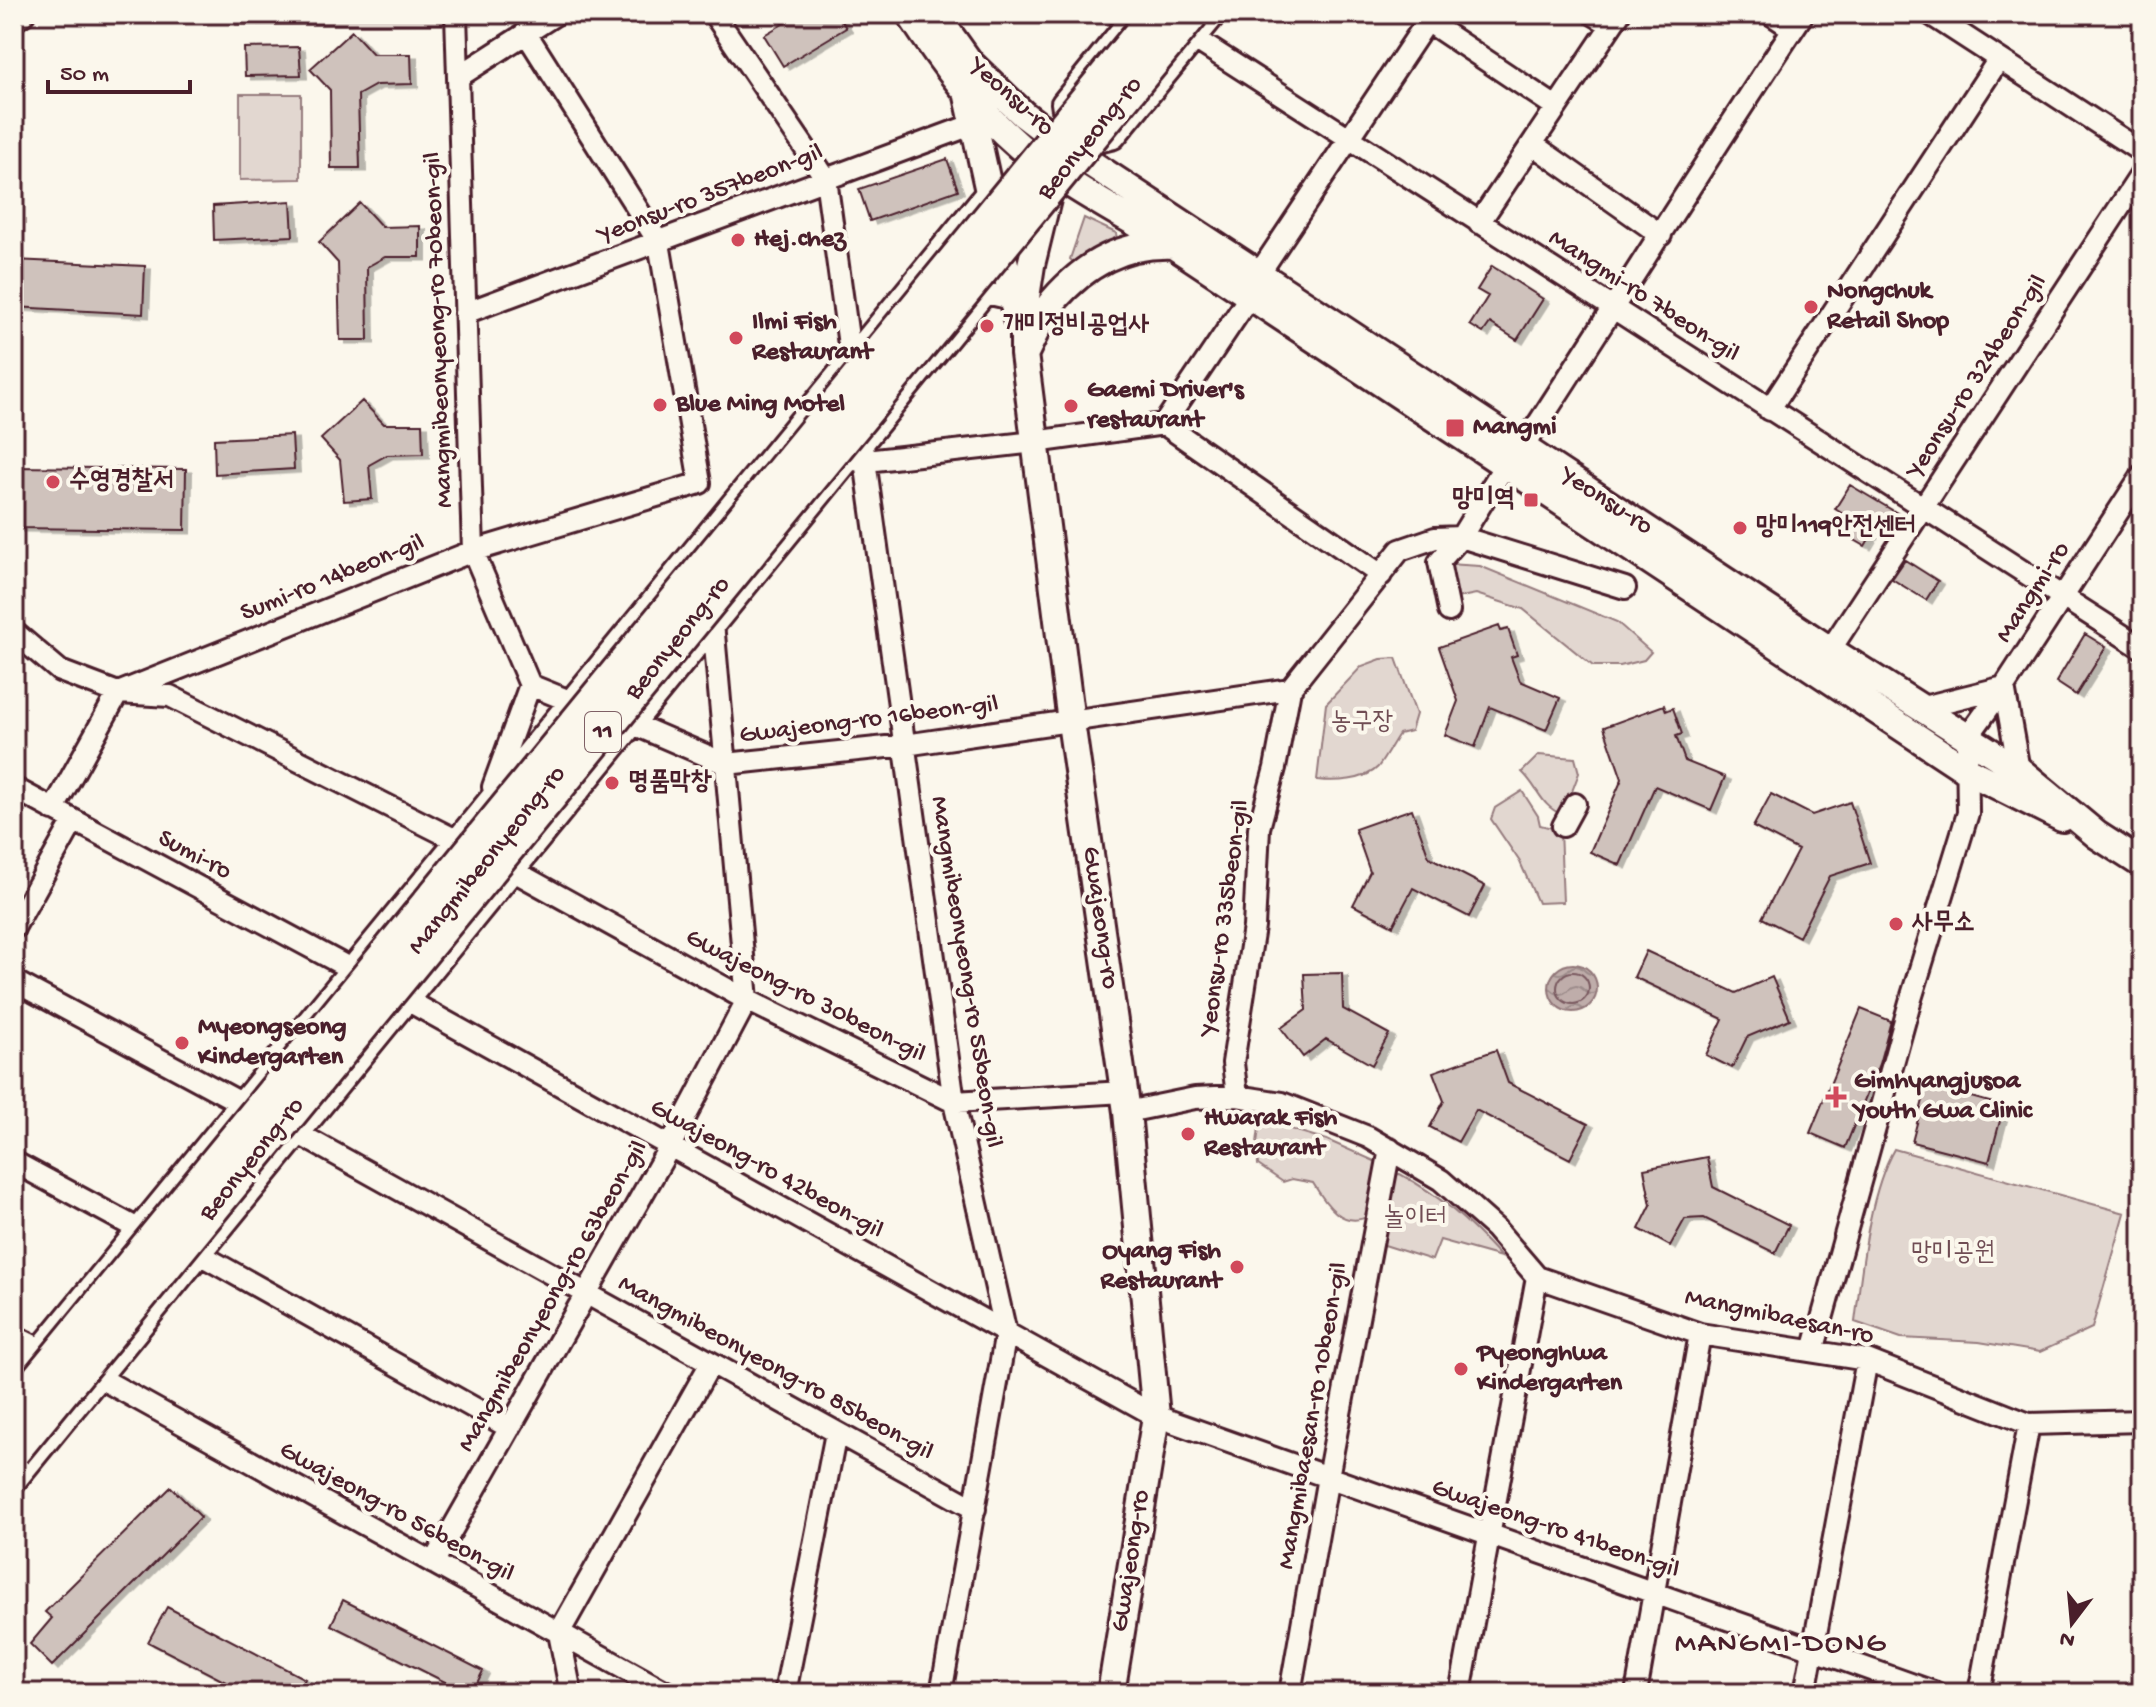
<svg xmlns="http://www.w3.org/2000/svg" width="2156" height="1707" font-family="'Gochi Hand','Poor Story',sans-serif">
<style>
.green{fill:#e2d7d0;stroke:#967b7e;stroke-width:2}
.water{fill:url(#water-waves);stroke:#907477;stroke-width:2}
.lines{fill:none;stroke-linecap:round;stroke-linejoin:round}
.shore{stroke:#79585e;stroke-width:2}
.building{fill:#cfc2bc;stroke:#4a1f2b;stroke-width:2;filter:url(#shadow)}
.minor-casing{stroke:#4a1f2b;stroke-width:26}
.major-casing{stroke:#4a1f2b;stroke-width:32}
.minor{stroke:#fbf7ec;stroke-width:20}
.major{stroke:#fbf7ec;stroke-width:26}
.highway-bridge-casing{stroke:#4a1f2b;stroke-width:36;stroke-linecap:butt}
.highway-bridge{stroke:#fbf7ec;stroke-width:30}
.poi-dot{fill:#d1495b;stroke:#fbf7ec;stroke-width:3}
.labels{text-anchor:middle;dominant-baseline:central;stroke-width:8;stroke-linejoin:round;paint-order:stroke}
.shield{fill:#fbf7ec;stroke:#7f6065;stroke-width:2}
.shield-label{font-size:24px;font-weight:bold;fill:#4a1f2b}
.street-label{font-size:26px;fill:#4a1f2b;stroke:#fbf7ec}
.poi-label{font-size:26px;font-weight:bold;fill:#4a1f2b;stroke:#fbf7ec;text-anchor:start}
.park-label{font-size:26px;fill:#704d54;stroke:#fbf7ec}
.quarter-label{font-size:30px;letter-spacing:2px;fill:#4a1f2b;stroke:#fbf7ec}
</style>
<defs>
<pattern id="water-waves" width="16" height="10" patternUnits="userSpaceOnUse" patternTransform="scale(2)"><rect width="16" height="10" fill="#bfadaa"/><path d="M0 5q4-4 8 0t8 0" fill="none" stroke="#9d8c8b"/></pattern>
<filter id="shadow"><feDropShadow dx="6" dy="3.5" stdDeviation="0" flood-color="#0004"/></filter>
</defs>
<rect width="100%" height="100%" fill="#fbf7ec"/>
<filter id="ink" filterUnits="userSpaceOnUse"><feTurbulence type="fractalNoise" baseFrequency=".0125" numOctaves="2"/><feDisplacementMap in="SourceGraphic" scale="16" xChannelSelector="R" yChannelSelector="G"/><feConvolveMatrix kernelMatrix="1 2 1 2 8 2 1 2 1" color-interpolation-filters="sRGB"/></filter>
<g filter="url(#ink)">
<!-- green -->
<path class="green" d="M237 14H449V24L236 25Z
M240 94H301V179L240 180Z
M1084 218 1116 233 1117 240 1097 248 1075 264 1070 259Z
M1448 564 1480 566 1617 622 1651 652 1644 660 1620 666H1593L1523 609 1476 594 1456 598Z
M1396 658 1416 714 1411 731 1399 734C1392 744 1386 757 1378 767 1365 781 1335 782 1317 780L1326 704 1362 666 1381 659Z
M1539 755 1575 758 1579 773 1563 815C1540 806 1539 788 1522 772Z
M1522 791 1538 816 1540 825 1560 830 1563 902 1538 903 1520 862 1491 819 1495 808Z
M1260 1120 1327 1140 1379 1163 1370 1215C1343 1231 1325 1203 1313 1183L1292 1179 1283 1182 1258 1165 1257 1143Z
M1894 1149 2125 1213 2092 1328 2040 1352 1979 1342 1901 1338 1855 1322C1862 1270 1868 1195 1894 1149Z
M1400 1174C1441 1196 1469 1222 1501 1257L1440 1240 1432 1260 1378 1243 1391 1175Z"/>
<!-- water -->
<path class="water" d="M1549 988a24 24 0 1 1 48 0a24 24 0 1 1-48 0Z"/>
<g class="lines">
<!-- shore -->
<path class="shore" d="M1557 988a16 16 0 1 1 32 0a16 16 0 1 1-32 0Z"/>
</g>
<!-- building -->
<path class="building" d="M800 14H838L846 28 783 66 764 35Z
M352 31 373 54H411L412 84 376 85 358 95 360 168H331L330 90 310 69Z
M299 47 301 75 245 76 244 48Z
M947 159 958 190 870 221 859 189Z
M291 201 293 236 214 240 213 206Z
M360 203 382 227 420 226V257H385L367 267 368 340H340L338 263 319 242Z
M14 260 145 266 143 314 14 307Z
M1492 266 1543 299 1517 340 1490 323 1483 333 1470 325 1488 296 1477 290Z
M362 401 384 424H422L423 454 387 455 369 465 372 499 344 501 340 460 321 439Z
M292 435 294 469 215 474 214 439Z
M14 467 186 469 185 530 14 528Z
M1850 485 1902 516 1888 537 1875 529 1865 546 1839 531 1848 517 1835 509Z
M1905 560 1938 581 1926 600 1892 579Z
M1499 626 1501 631 1508 629 1517 655 1511 657 1520 681 1560 698 1546 730 1490 707 1475 747 1445 735 1458 701 1439 647Z
M2085 634 2106 647 2076 695 2056 682Z
M1664 705 1666 711 1673 708 1682 734 1676 736 1685 761 1725 777 1711 810 1655 786 1620 865 1590 852 1622 779 1604 727Z
M1771 794 1812 815 1850 802 1870 863 1830 876 1799 937 1762 918 1798 850 1753 827Z
M1412 809 1429 857 1485 886 1469 917 1413 888 1393 926 1353 905 1370 872 1355 829Z
M1646 951 1736 993 1772 977 1790 1019 1747 1037 1732 1068 1706 1055 1723 1019 1634 977Z
M1342 973 1343 1009 1389 1034 1372 1065 1326 1039 1303 1057 1281 1028 1306 1010 1304 974Z
M1861 1009 1891 1021 1879 1064 1845 1148 1810 1133Z
M1496 1050 1508 1083 1588 1124 1570 1159 1476 1110 1458 1142 1430 1127 1444 1101 1433 1072Z
M1927 1085 2004 1106 1989 1162 1912 1142Z
M1707 1157 1713 1187 1789 1225 1775 1253 1704 1218 1685 1219 1670 1246 1639 1229 1651 1205 1644 1169Z
M171 1487 201 1517 52 1666 30 1644 52 1618 45 1612Z
M343 1600 483 1671 472 1693H467L331 1625Z
M167 1607 305 1679 298 1693H247L148 1642Z"/>
<g class="lines">
<!-- minor casing -->
<g class="minor-casing">
<path id="minor" d="M456 14 473 551 530 685 582 706
M714 14 826 179 954 1102 1006 1333 941 1693
M1593 14 1611 25
M1771 14 1793 29
M1930 14 2142 152
M14 21 24 14
M1427 21 1556 107
M526 33 659 243 700 483
M1195 39 2142 648
M458 77 556 14
M1066 129 1062 103 1134 14
M1532 144 1661 235
M1085 145 1114 138 1216 14
M1479 223 1619 14
M1260 272 1432 14
M465 313 974 124
M1769 410 1999 59
M1164 424 1250 296
M1523 447C1617 303 1708 157 1803 14
M855 460 866 461 1035 442 1164 424 1381 575
M1449 611 1439 562 1461 537 1625 588
M14 632 60 671 118 693 170 696 468 846
M1830 650 2142 173
M1919 708 2004 687 2019 770
M624 720 726 764 905 745 1290 689
M493 787 530 685
M14 788 351 969 1156 1416 1936 1693
M53 810 118 693 473 551 700 483
M1563 826 1575 804
M503 865 747 1000 954 1102 1124 1092
M14 928 73 822
M14 981 241 1103
M1237 1096 1233 1063 1254 927 1259 828 1275 768 1290 689 1400 550 1435 538 1461 537 1505 465
M1127 1112 1195 1098 1237 1096 1282 1103 1368 1137 1441 1180 1495 1228 1537 1277 1700 1334 1867 1360 2029 1424 2142 1421
M299 1134 975 1509
M14 1162 138 1229
M201 1255 510 1428
M14 1336 40 1349
M1813 1351 1910 1002 1968 813 1967 738 2004 687 2142 475
M100 1378 668 1693
M14 1380 989 189
M14 1483 986 293 1012 299
M433 1563 670 1146 747 1000 713 623
M571 1693 559 1633 711 1363
M785 1693 836 1433
M1290 1693 1328 1477 1390 1149
M1460 1693 1537 1277
M1636 1693 1700 1334
M1805 1693 1867 1360
M1979 1693 2029 1424"/>
</g>
<!-- major casing -->
<g class="major-casing">
<path id="major" d="M910 14C941 61 976 109 1019 146 1063 184 1123 214 1173 245L1968 771 2062 818
M935 14 970 63 1023 114 1069 149 1830 650 2019 770 2097 835 2142 864
M968 96 1017 319
M1050 187 1031 265 1024 310V354L1071 722 1127 1112 1156 1416 1111 1693
M1026 351C1034 335 1042 315 1053 301 1086 263 1123 243 1173 245"/>
</g>
<!-- minor -->
<use href="#minor" class="minor"/>
<!-- major -->
<use href="#major" class="major"/>
<!-- highway-bridge casing -->
<g class="highway-bridge-casing">
<path id="highway-bridge" d="M14 1407 1155 14
M14 1452 1193 14"/>
</g>
<!-- highway-bridge -->
<use href="#highway-bridge" class="highway-bridge"/>
</g>
</g>
<!-- markers -->
<g class="poi-dot">
<circle cx="738" cy="240" r="8"/>
<circle cx="1811" cy="307" r="8"/>
<circle cx="987" cy="326" r="8"/>
<circle cx="736" cy="338" r="8"/>
<circle cx="660" cy="405" r="8"/>
<circle cx="1071" cy="406" r="8"/>
<rect x="1445" y="418" width="20" height="20" rx="4"/>
<circle cx="53" cy="482" r="8"/>
<rect x="1523" y="492" width="16" height="16" rx="4"/>
<circle cx="1740" cy="528" r="8"/>
<circle cx="612" cy="783" r="8"/>
<circle cx="1896" cy="924" r="8"/>
<circle cx="182" cy="1043" r="8"/>
<path d="M1832 1085h8v8h8v8h-8v8h-8v-8h-8v-8h8z"/>
<circle cx="1188" cy="1134" r="8"/>
<circle cx="1237" cy="1267" r="8"/>
<circle cx="1461" cy="1369" r="8"/>
</g>
<g class="labels">
<!-- shield labels -->
<rect class="shield" x="585" y="712" width="36" height="40" rx="6"/>
<g class="shield-label">
<text x="603" y="732">11</text>
</g>
<!-- street labels -->
<g class="street-label">
<text transform="translate(1011 98) rotate(42)">Yeonsu-ro</text>
<text transform="translate(1091 139) rotate(-51)">Beonyeong-ro</text>
<text transform="translate(711 195) rotate(-21)">Yeonsu-ro 357beon-gil</text>
<text transform="translate(1643 297) rotate(33)">Mangmi-ro 7beon-gil</text>
<text transform="translate(440 330) rotate(-92)">Mangmibeonyeong-ro 70beon-gil</text>
<text transform="translate(1978 377) rotate(-57)">Yeonsu-ro 324beon-gil</text>
<text transform="translate(1606 502) rotate(33)">Yeonsu-ro</text>
<text transform="translate(333 579) rotate(-22)">Sumi-ro 14beon-gil</text>
<text transform="translate(2034 593) rotate(-57)">Mangmi-ro</text>
<text transform="translate(679 639) rotate(-51)">Beonyeong-ro</text>
<text transform="translate(869 721) rotate(-7)">Gwajeong-ro 16beon-gil</text>
<text transform="translate(194 856) rotate(28)">Sumi-ro</text>
<text transform="translate(488 861) rotate(-51)">Mangmibeonyeong-ro</text>
<text transform="translate(1099 918) rotate(82)">Gwajeong-ro</text>
<text transform="translate(1226 918) rotate(-82)">Yeonsu-ro 335beon-gil</text>
<text transform="translate(965 972) rotate(81)">Mangmibeonyeong-ro 55beon-gil</text>
<text transform="translate(805 997) rotate(27)">Gwajeong-ro 30beon-gil</text>
<text transform="translate(253 1160) rotate(-51)">Beonyeong-ro</text>
<text transform="translate(766 1170) rotate(29)">Gwajeong-ro 42beon-gil</text>
<text transform="translate(554 1297) rotate(-60)">Mangmibeonyeong-ro 63beon-gil</text>
<text transform="translate(1779 1318) rotate(12)">Mangmibaesan-ro</text>
<text transform="translate(775 1369) rotate(29)">Mangmibeonyeong-ro 85beon-gil</text>
<text transform="translate(1314 1416) rotate(-80)">Mangmibaesan-ro 10beon-gil</text>
<text transform="translate(396 1513) rotate(29)">Gwajeong-ro 56beon-gil</text>
<text transform="translate(1555 1530) rotate(19)">Gwajeong-ro 41beon-gil</text>
<text transform="translate(1132 1561) rotate(-81)">Gwajeong-ro</text>
</g>
<!-- poi labels -->
<g class="poi-label">
<text x="754" y="240">Hej.chez</text>
<text x="1827" y="292">Nongchuk<tspan x="1827" dy="30">Retail Shop</tspan></text>
<text x="752" y="323">Ilmi Fish<tspan x="752" dy="30">Restaurant</tspan></text>
<text x="1003" y="326">개미정비공업사</text>
<text x="1087" y="391">Gaemi Driver's<tspan x="1087" dy="30">restaurant</tspan></text>
<text x="676" y="405">Blue Ming Motel</text>
<text x="1473" y="428">Mangmi</text>
<text x="69" y="482">수영경찰서</text>
<text x="1515" y="500" text-anchor="end">망미역</text>
<text x="1756" y="528">망미119안전센터</text>
<text x="628" y="783">명품막창</text>
<text x="1912" y="924">사무소</text>
<text x="198" y="1028">Myeongseong<tspan x="198" dy="30">Kindergarten</tspan></text>
<text x="1854" y="1082">Gimhyangjusoa<tspan x="1854" dy="30">Youth Gwa Clinic</tspan></text>
<text x="1204" y="1119">Hwarak Fish<tspan x="1204" dy="30">Restaurant</tspan></text>
<text x="1221" y="1252" text-anchor="end">Oyang Fish<tspan x="1221" dy="30">Restaurant</tspan></text>
<text x="1477" y="1354">Pyeonghwa<tspan x="1477" dy="30">Kindergarten</tspan></text>
</g>
<!-- park labels -->
<g class="park-label">
<text x="1362" y="723">농구장</text>
<text x="1415" y="1219">놀이터</text>
<text x="1953" y="1254">망미공원</text>
</g>
<!-- quarter labels -->
<g class="quarter-label">
<text x="1781" y="1645">MANGMI-DONG</text>
</g>
</g>
<!-- margin -->
<rect width="2156" height="1707" fill="none" stroke="#fbf7ec" stroke-width="48"/>
<rect x="24" y="24" width="2108" height="1659" fill="none" stroke="#4a1f2b" stroke-width="3" filter="url(#ink)"/>
<!-- north arrow -->
<g transform="translate(2072 1623) rotate(196)" stroke="#fbf7ec" stroke-width="6" paint-order="stroke">
<path d="M0-6L14 30L0 20L-14 30Z" fill="#4a1f2b"/>
<text y="-12" font-size="22" font-weight="bold" text-anchor="middle" fill="#4a1f2b">N</text>
</g>
<!-- scale -->
<path d="M48 80v12h142v-12" fill="none" stroke="#4a1f2b" stroke-width="4"/>
<text x="60" y="80" font-size="24" fill="#4a1f2b" stroke="#fbf7ec" stroke-width="6" paint-order="stroke">50 m</text>
</svg>
